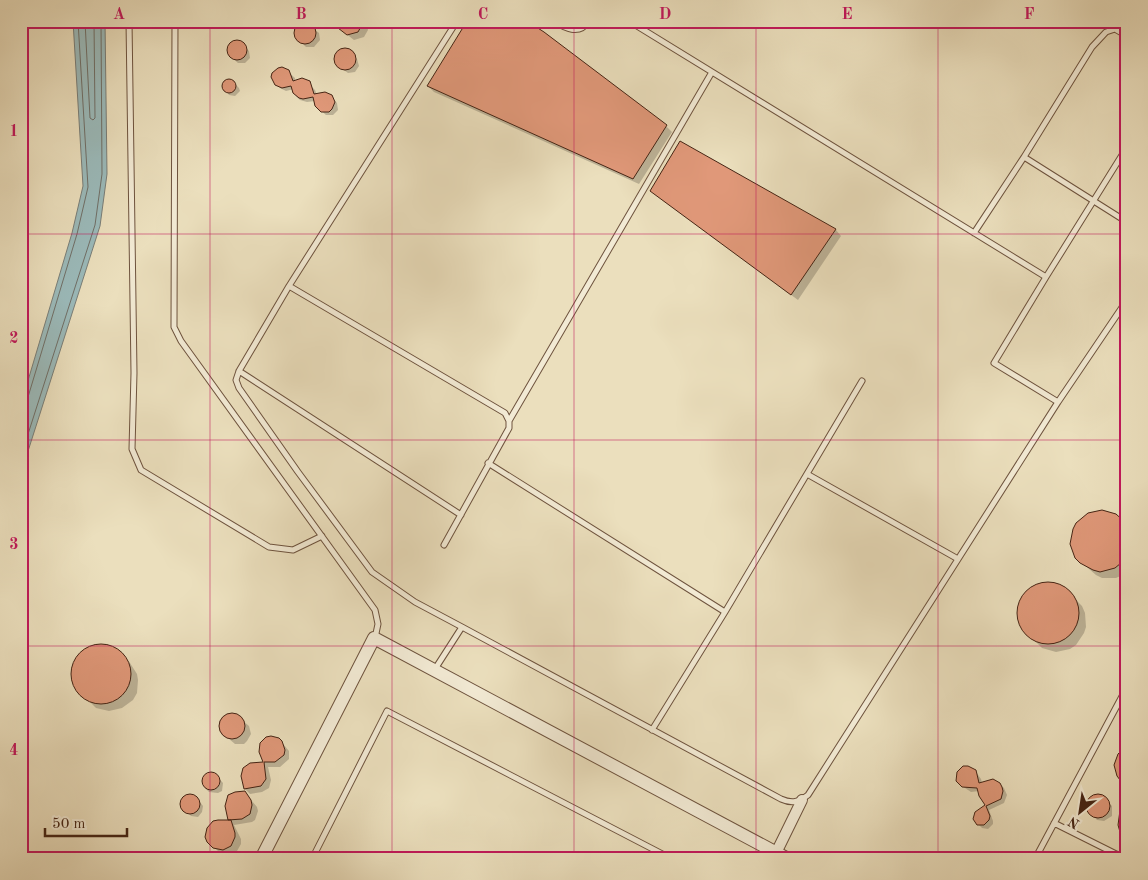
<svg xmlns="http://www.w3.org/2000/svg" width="1148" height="880" font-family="'Old Standard TT',serif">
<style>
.water{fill:#9bbaba;stroke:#797e78}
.shadow{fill:#0003}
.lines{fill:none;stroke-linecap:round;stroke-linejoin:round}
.shore{stroke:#706f67;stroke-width:1}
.building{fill:#e09879;stroke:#452414}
.service-casing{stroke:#6e533e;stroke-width:7}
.minor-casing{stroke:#6e533e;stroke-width:12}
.tertiary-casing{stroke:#6e533e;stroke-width:14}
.service{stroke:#f2ead4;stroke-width:5}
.minor{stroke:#f2ead4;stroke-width:10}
.tertiary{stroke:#f2ead4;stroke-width:12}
.grid{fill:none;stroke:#c2185b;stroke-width:1;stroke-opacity:0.55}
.neatline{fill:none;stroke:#c2185b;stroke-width:2}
.grid-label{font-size:16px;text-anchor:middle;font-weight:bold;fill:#c2185b}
</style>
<rect width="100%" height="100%" fill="#ebdfbd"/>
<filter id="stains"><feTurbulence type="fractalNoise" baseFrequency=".004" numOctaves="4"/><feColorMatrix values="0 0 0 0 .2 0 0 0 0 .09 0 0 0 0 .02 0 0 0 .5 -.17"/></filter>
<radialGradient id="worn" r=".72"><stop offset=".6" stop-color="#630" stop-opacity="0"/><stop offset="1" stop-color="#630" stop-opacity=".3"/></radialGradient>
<!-- water -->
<path class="water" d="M73 21H105L107 174 100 226 21 473V404L72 233 83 186Z"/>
<!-- shadow -->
<path class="shadow" d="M257 21H272L268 25 260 24Z
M338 21H366L368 30 364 37 354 40 345 33Z
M301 24H308L319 33 320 40 314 47H306L296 37V30Z
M233 42H240L249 51 250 58 245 63H238L228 54V47Z
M345 49 357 59 359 66 355 72 348 73 337 65 336 57 340 51Z
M285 69 295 78V82L306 81 315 90 317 95 328 94 337 103 338 110 333 115H326L316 106 315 101 307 102 300 100 296 96 294 89 286 91 280 88 276 84Z
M231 80 239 88 240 91 235 96 229 95 223 86 226 81Z
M428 86 666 126 672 132 639 184 434 92Z
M680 143 836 230 841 236 798 300 651 191Z
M1127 525V573L1116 578H1102L1096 575 1081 562Z
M1042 585H1056L1068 592 1082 606 1085 613 1086 627 1084 633 1076 645 1070 649 1056 652 1042 648 1023 629 1020 623 1019 609 1021 602 1029 591Z
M98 646 111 647 122 654 130 663 137 674 138 680 137 693 133 700 122 708 109 711 96 708 78 690 75 684 73 678 74 665 81 654 92 647Z
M235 714 249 726 251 734 247 741 244 744H235L222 733 220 725 221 721 227 715Z
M279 739 289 751V759L280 767H268L271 780 269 788 262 792 250 794 245 789 242 776 251 764 264 763 260 747Z
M976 772 981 779 982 783 999 784 1004 788 1007 795 1004 803 989 810 993 821V824L988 829 982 828 978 824 976 813 987 805 979 791 971 792 959 784Z
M209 773 215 774 223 783 222 791 218 793 209 792 205 788 203 783 204 777Z
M245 793 257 807 258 811 255 820 252 822 234 825 241 839V844L237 851 229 855 221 854 208 841 231 821 229 819Z
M1096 796 1103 797 1112 806V816L1104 821 1097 820 1088 810 1089 800Z
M188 797H196L203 806 202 812 198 817 191 816 183 807V801Z"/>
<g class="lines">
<!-- shore -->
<path class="shore" d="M85 21 90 118 93 120 95 118 94 21
M21 402 26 401 28 397 77 234 88 187 78 21
M21 456 95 225 102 174 101 21"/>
</g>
<!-- building -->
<path class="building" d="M336 21H364L358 32 347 35 338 28Z
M467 21H527L544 32 667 125 633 179 427 86Z
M294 33a11 11 0 1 1 22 0a11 11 0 1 1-22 0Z
M227 50a10 10 0 1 1 20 0a10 10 0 1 1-20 0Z
M334 59a11 11 0 1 1 22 0a11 11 0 1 1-22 0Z
M282 67 289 70 293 81 302 78 310 81 314 94 325 92 332 95 335 102 332 109 329 112H321L315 106 313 97 303 99 299 98 293 93 291 86 282 88 275 85 271 77 272 73 278 68Z
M222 86a7 7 0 1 1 14 0a7 7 0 1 1-14 0Z
M680 141 836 229 791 295 650 191Z
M1102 510 1116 514 1127 524V558L1115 568 1100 572 1093 570 1080 563 1075 558 1070 544 1073 529 1076 523 1088 513Z
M1017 613a31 31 0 1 1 62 0a31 31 0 1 1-62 0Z
M71 674a30 30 0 1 1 60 0a30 30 0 1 1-60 0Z
M219 726a13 13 0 1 1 26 0a13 13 0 1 1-26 0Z
M271 736 279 738 282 741 285 750 284 755 275 762H264L266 779 261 786 244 789 241 776 243 768 250 763 263 762 259 752 260 743 266 737Z
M1127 745V789L1117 776 1114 765 1118 754Z
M963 766H968L976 770 979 783 993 779 1000 783 1002 787 1003 791 1001 799 986 806 990 816 989 820 984 825H977L973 819 975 812 985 805 979 796 977 788 962 787 956 781 957 772Z
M202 781a9 9 0 1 1 18 0a9 9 0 1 1-18 0Z
M245 791 251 800 252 805 250 814 242 819 228 820 225 806 228 795 235 792Z
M1086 806a12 12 0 1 1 24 0a12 12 0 1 1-24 0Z
M180 804a10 10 0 1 1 20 0a10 10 0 1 1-20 0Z
M1121 803 1127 804V845L1124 846 1118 825Z
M218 820H231L235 833V837L231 846 223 850 213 848 207 842 205 837 207 828 213 821Z"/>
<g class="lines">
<!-- service casing -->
<g class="service-casing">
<path id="service" d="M129 21 134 373 132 449 141 470 269 547 293 550 322 536
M175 21 174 327 181 341 375 610 378 624 375 638
M457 21 289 286 239 371 236 380 239 388 298 472 372 572 415 602 462 627
M553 21C565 28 579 36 589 21
M629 21 1046 277 994 363 1058 402
M1127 36 1115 29 1106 32 1092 47 1024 157 1127 222
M974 233 1024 157
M1046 277 1127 147
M289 286 505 413 509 421V428L444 545
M239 371 461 515
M509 421 712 72
M488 463 725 612
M807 474 958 559
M435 669 462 627 781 799C792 804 799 802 808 795L1058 402 1127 300
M652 730 725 612 862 381
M1054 823 1126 859
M312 859 387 711 672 859
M1035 859 1127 687"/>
</g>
<!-- minor casing -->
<g class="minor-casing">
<path id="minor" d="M776 853 802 800"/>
</g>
<!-- tertiary casing -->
<g class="tertiary-casing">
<path id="tertiary" d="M261 859 374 638 788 859"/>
</g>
<!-- service -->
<use href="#service" class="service"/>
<!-- minor -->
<use href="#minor" class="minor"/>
<!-- tertiary -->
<use href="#tertiary" class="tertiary"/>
</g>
<!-- grid -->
<path class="grid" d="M210 21V859M392 21V859M574 21V859M756 21V859M938 21V859M21 234H1127M21 440H1127M21 646H1127"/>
<!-- margin -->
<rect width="1148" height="880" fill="none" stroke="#ebdfbd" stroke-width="55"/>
<!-- north arrow -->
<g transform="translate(1080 812) rotate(210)" stroke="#f2ead4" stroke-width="4" paint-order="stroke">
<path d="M0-4L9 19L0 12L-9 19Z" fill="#452414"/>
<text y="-8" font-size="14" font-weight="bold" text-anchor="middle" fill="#452414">N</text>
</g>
<!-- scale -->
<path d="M45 828v8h82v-8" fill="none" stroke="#452414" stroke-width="2.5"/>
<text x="52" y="828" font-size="15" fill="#452414" stroke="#f2ead4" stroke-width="4" paint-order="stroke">50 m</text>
<rect x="28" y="28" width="1092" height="824" class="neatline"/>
<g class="grid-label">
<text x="119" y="19">A</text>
<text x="301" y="19">B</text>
<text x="483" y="19">C</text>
<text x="665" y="19">D</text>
<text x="847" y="19">E</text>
<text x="1029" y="19">F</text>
<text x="14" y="136">1</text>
<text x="14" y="343">2</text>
<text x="14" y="549">3</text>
<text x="14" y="755">4</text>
</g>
<rect width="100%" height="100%" filter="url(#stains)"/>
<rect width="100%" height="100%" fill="url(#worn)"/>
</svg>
